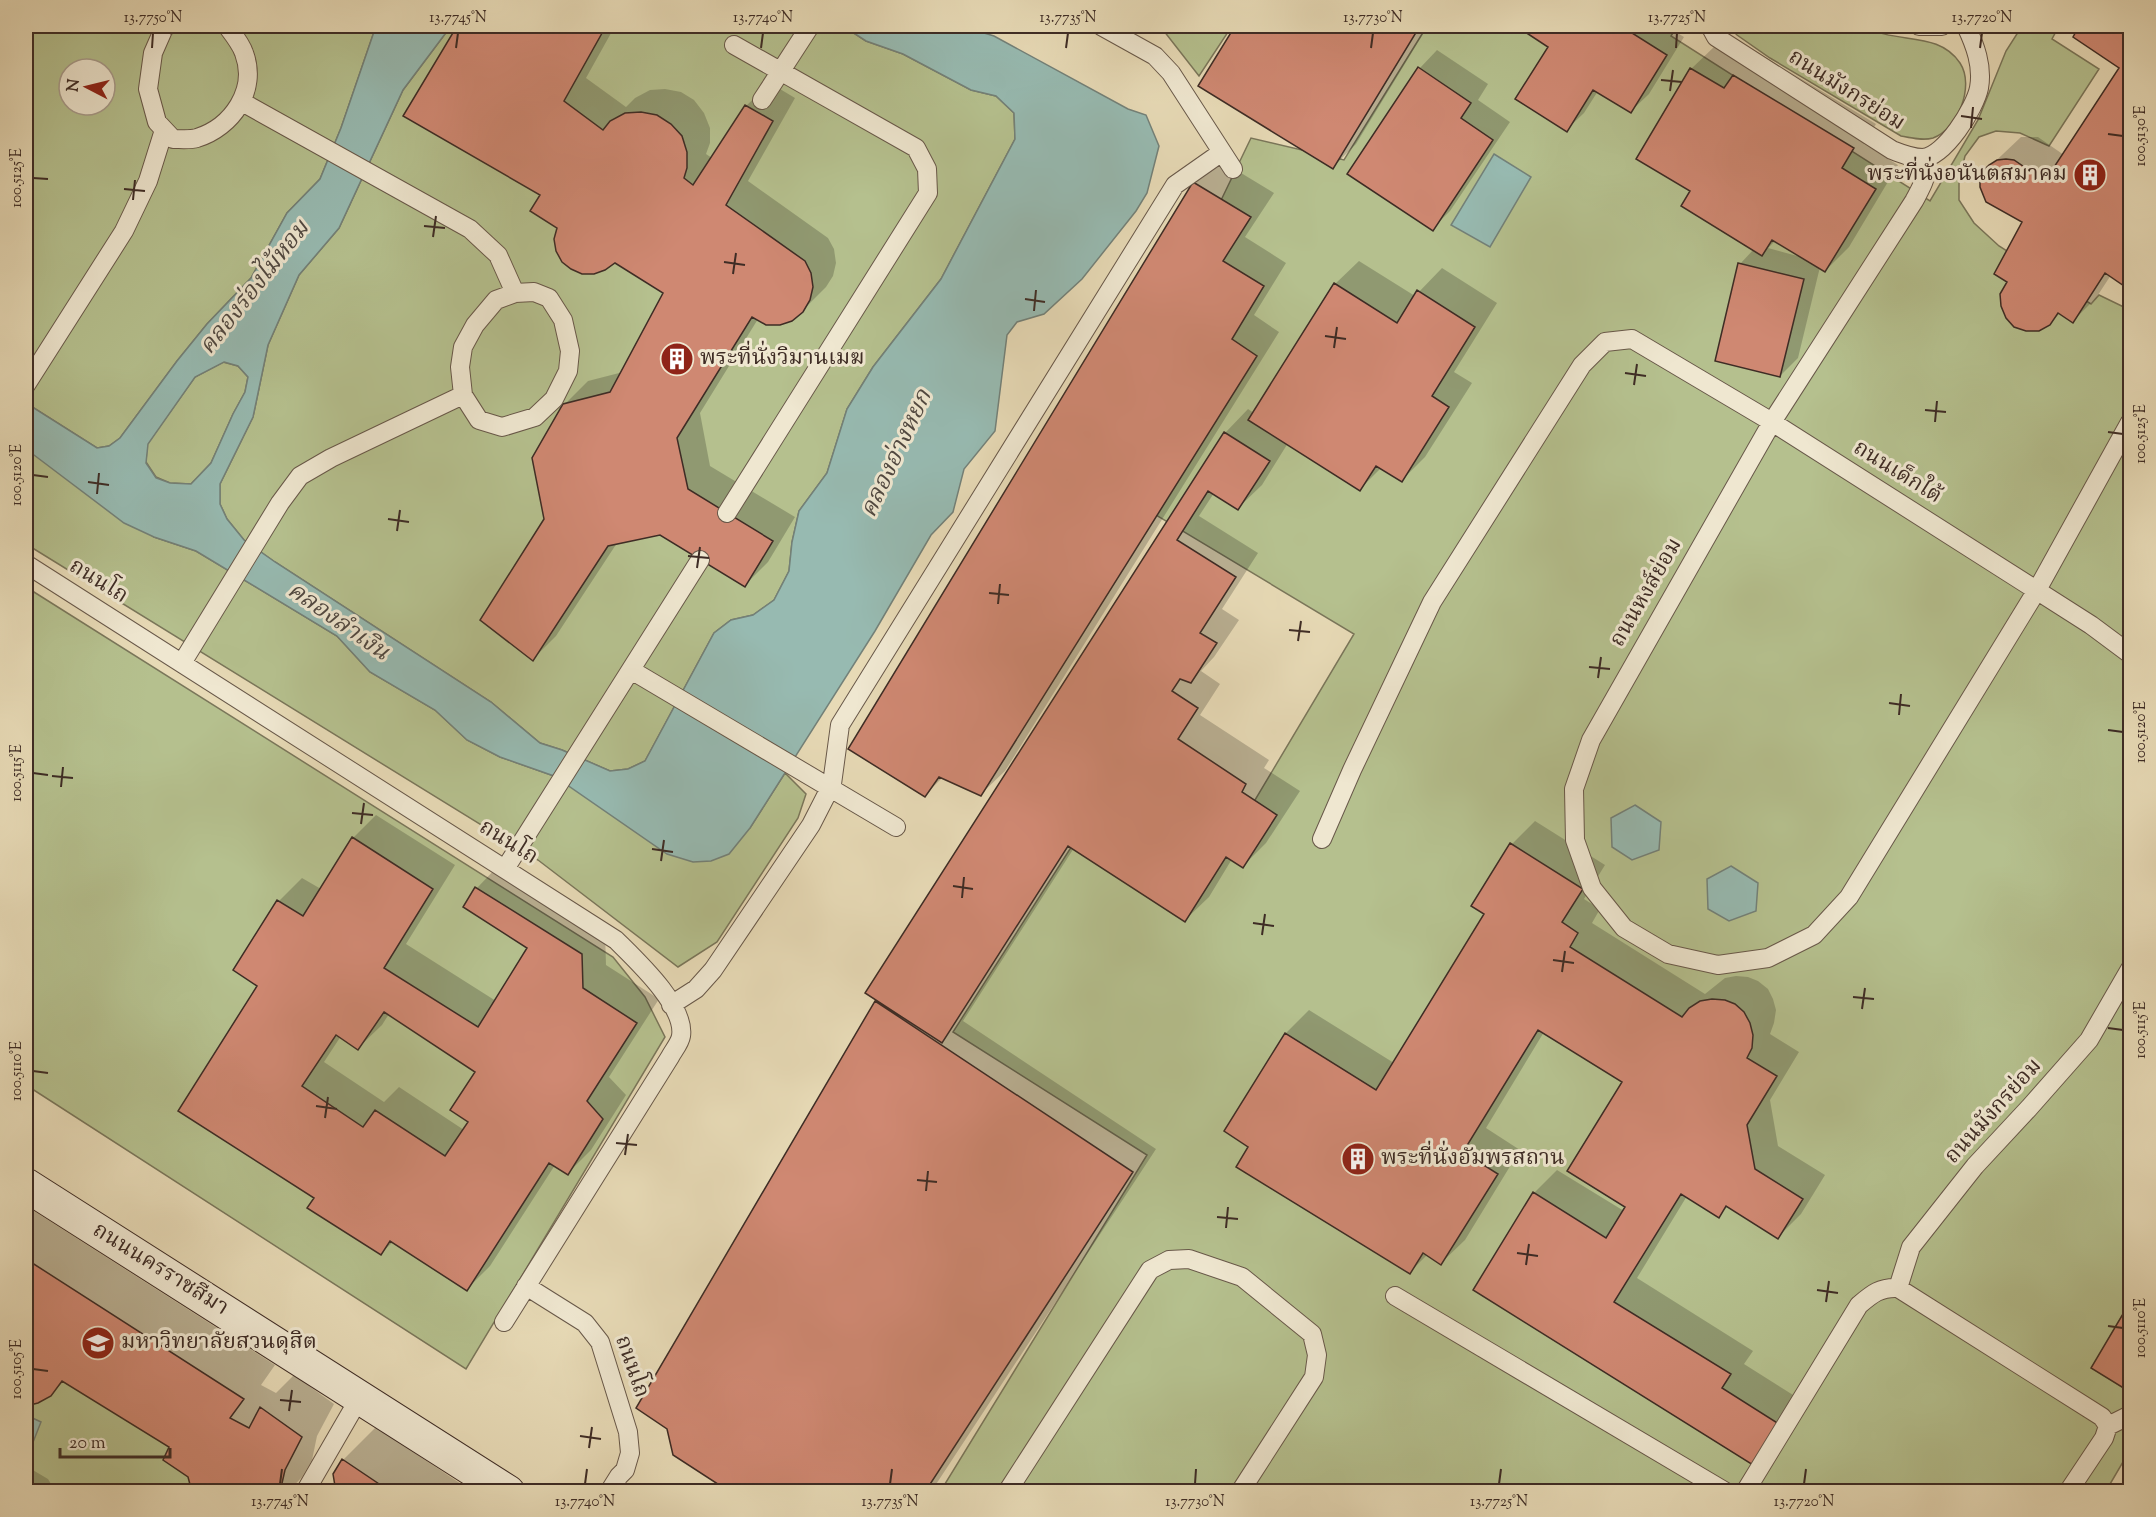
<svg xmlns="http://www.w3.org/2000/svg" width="2156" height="1517" font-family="'Sorts Mill Goudy','Noto Serif Thai',serif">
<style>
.green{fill:#b5c08e;stroke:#7a765a;stroke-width:1.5;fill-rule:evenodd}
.water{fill:#97bab1;stroke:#738179;stroke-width:1.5;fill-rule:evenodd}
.shadow{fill:#0003;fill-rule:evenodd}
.building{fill:#cf8872;stroke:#3e2c25;stroke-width:1.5;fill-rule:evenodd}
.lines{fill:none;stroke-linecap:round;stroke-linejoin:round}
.lane-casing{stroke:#685849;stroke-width:20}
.secondary-casing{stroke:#3e2c25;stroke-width:35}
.lane{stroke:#efe7d0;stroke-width:18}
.secondary{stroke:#efe7d0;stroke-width:33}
.ticks{fill:none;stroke:#3e2c25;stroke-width:2}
.labels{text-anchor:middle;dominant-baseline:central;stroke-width:6;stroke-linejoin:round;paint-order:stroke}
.street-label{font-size:22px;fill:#3e2c25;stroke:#efe7d0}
.poi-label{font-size:22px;fill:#3e2c25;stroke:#efe7d0;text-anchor:start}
.water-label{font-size:24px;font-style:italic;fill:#504841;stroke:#efe7d0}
.neatline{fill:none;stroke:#3e2c25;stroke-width:2}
.ticks-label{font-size:15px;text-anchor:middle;fill:#3e2c25}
</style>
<rect width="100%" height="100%" fill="#e7dab6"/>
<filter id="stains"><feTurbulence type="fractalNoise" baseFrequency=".00333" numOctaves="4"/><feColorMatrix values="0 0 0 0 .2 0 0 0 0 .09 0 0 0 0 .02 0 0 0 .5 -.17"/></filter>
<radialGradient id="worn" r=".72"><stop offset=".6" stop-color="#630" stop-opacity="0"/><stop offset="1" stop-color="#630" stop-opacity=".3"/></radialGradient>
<!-- green -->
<path class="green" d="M26 26H376L341 128 320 179 287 213 251 278 207 324 177 361 120 438 109 446 97 448 26 403ZM69 69H105V105H69Z
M451 26H843L866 41 903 54 971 90 996 96 1014 113 1015 139 941 279 873 367 847 409 827 473 799 511 792 542 789 571 774 600 753 615 731 620 714 633 645 761 628 769 610 771 562 750 540 743 491 702 275 562 244 540 227 519 220 504V484L253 417 268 345 299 275 339 228 403 90Z
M1160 26H1232L1199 76Z
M1427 26H1677L1671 36 1930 201 1978 120 2006 51 2022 26H2059L2052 39 2099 69 2049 146 2020 133 1996 131 1979 137 1965 156 1959 180V200L1974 223 1999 246 2091 304 2099 295 2130 310V1302L2092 1368 2130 1392V1450L2106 1491 940 1492 1147 1155 953 1032 1077 838 1190 909 1354 634 1136 503 1212 219 1251 138 1344 160Z
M1728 26H1864C1896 45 1938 30 1960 63 1975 86 1958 129 1933 138 1923 141 1911 138 1901 136L1770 58 1737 35Z
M223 362 238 366 248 377 245 392 233 414 211 463 191 484 170 483 156 477 146 462 147 444 195 377Z
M26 449 154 537 196 551 337 636 370 672 435 710 467 740 500 757 554 776 750 828 785 773 806 794 798 818 717 942 678 967 538 860 26 544Z
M26 587 613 957 645 997 665 1037 466 1369 26 1085Z
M26 1338 275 1491H26Z"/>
<!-- water -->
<path class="water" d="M376 26H451L403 90 339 228 299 275 268 345 253 417 220 484V504L227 519 244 540 275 562 491 702 540 743 562 750 610 771 628 769 645 761 714 633 731 620 753 615 774 600 789 571 792 542 799 511 827 473 847 409 873 367 941 279 1015 139 1014 113 996 96 971 90 903 54 866 41 843 26H961L994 36 1128 109 1146 115 1159 146 1147 193 1136 211 1082 279 1044 314 1017 322 1007 335 995 431 964 469 953 512 931 535 875 631 750 828 729 854 711 861 693 862 667 854 554 776 500 757 467 740 435 710 370 672 337 636 196 551 154 537 124 523 26 449V403L97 448 109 446 120 438 177 361 207 324 251 278 287 213 320 179 341 128ZM224 362 238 366 248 377 245 392 233 414 211 463 191 484 170 483 156 478 146 463 148 444 195 377Z
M1494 154 1531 177 1490 247 1451 225Z
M1635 805 1661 822 1659 850 1632 860 1612 847 1611 818Z
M1731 866 1758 883 1756 911 1729 921 1708 909 1707 879Z
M26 1415 41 1422 26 1460Z"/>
<!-- shadow -->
<path class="shadow" d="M458 26H615L586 78 626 107 635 98 650 90 665 89 681 92 694 100 704 113 710 128V143L706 154 712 158 746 106 770 83 795 98 748 181 828 238 834 249 836 263 833 276 826 287 802 311 758 319 700 413 710 466 795 517 768 562 745 585 660 533 617 543 556 636 533 659 546 519 564 405 588 381 623 372 665 293 559 227 542 195 405 116Z
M1237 26H1428L1356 144 1333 167 1200 86Z
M1518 26H1666L1684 37 1649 94 1631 111 1598 91 1584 113 1566 130 1550 46Z
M2078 26H2130V288L2111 275 2096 298 2073 321 2060 313 2049 324 2009 281 2024 222 1984 172 2021 137H2038L2064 155 2121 67Z
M1715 46 1745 64 1757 52 1876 124 1864 144 1898 165 1849 247 1825 271 1820 267 1798 358 1780 376 1740 264 1754 249 1692 190 1691 69ZM1775 241 1801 257 1768 248Z
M1437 50 1488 84 1478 100 1510 122 1450 211 1432 229 1350 173 1420 68Z
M1218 159 1274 193 1245 237 1286 263 1254 315 1279 332 1005 771 981 794 943 777 925 795 850 748 1195 183Z
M1359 261 1415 296 1442 268 1497 303 1454 372 1472 383 1425 457 1402 480 1382 467 1360 489 1288 443 1262 485 1238 508 1214 493 1199 516 1258 553 1222 609 1239 620 1214 657 1201 671 1220 684 1200 715 1269 760 1264 768 1300 791 1266 843 1243 866 1232 859 1209 897 1185 920 1074 848 963 1021 1156 1149 931 1492H732L669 1428 638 1407 877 1000 867 993 1225 433 1248 409 1254 413 1335 284Z
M376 815 455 865 406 944 496 1001 529 947 465 906 477 888 500 864 605 931 606 965 659 999 609 1077 626 1095 591 1150 568 1173 555 1165 490 1266 467 1289 393 1242 381 1253 316 1197 259 985 236 970 279 901 302 878 321 889 353 838ZM389 1014 477 1072 470 1121 464 1130 399 1087 384 1102 324 1062 341 1036 358 1048 382 1025Z
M1535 821 1605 865 1584 899 1600 909 1592 923 1705 994 1725 978 1736 976 1748 977 1758 981 1768 989 1773 999 1776 1010 1774 1023 1770 1034 1799 1052 1770 1100 1778 1146 1825 1175 1801 1214 1778 1237 1728 1206 1719 1216 1687 1196 1637 1278 1753 1351 1744 1364 1801 1400 1777 1440 1475 1289 1534 1193 1557 1170 1624 1211 1627 1207 1624 1082 1544 1032 1486 1128 1520 1150 1465 1240 1441 1263 1428 1254 1410 1272 1250 1146 1226 1131 1286 1033 1309 1010 1394 1063 1486 913 1512 844Z
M34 1211 275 1365 261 1385 276 1393 294 1375 334 1404 317 1436 312 1460 302 1477 288 1492H195L189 1476 171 1447 64 1381 50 1395 38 1402 26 1405V1220Z
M2130 1305V1390L2093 1368Z
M376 1427 473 1492H338L334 1474 343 1460Z
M26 1466 48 1479 56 1492H26Z"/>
<!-- building -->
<path class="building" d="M457 26H606L564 101 603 130 610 121 625 113 641 112 657 115 671 124 682 136 687 152V168L684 178 693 185 745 105 773 121 726 205 805 261 811 273 813 287 810 300 803 312 792 321 780 325H766L752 317 677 438 688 489 773 541 745 587 660 535 608 546 533 661 480 620 544 519 532 458 563 404 610 392 663 293 615 263 605 270 594 274H582L571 269 562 262 556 251 554 239 557 228 530 211 540 195 403 116Z
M1235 26H1420L1333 169 1198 86Z
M1516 26H1621L1667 55 1631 113 1593 90 1567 132 1515 99 1548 47Z
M2075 26H2130V290L2105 273 2073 323 2058 313 2050 325 2039 331H2026L2014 327 2006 318 2001 306 2000 294 2007 282 1994 274 2022 222 1986 202 1980 187V179L1983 171 1989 165 1997 160 2006 159 2014 160 2045 181 2119 68 2073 37 2078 28Z
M1418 67 1471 103 1461 118 1493 140 1433 231 1347 174Z
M1690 68 1724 88 1733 75 1854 148 1842 168 1876 189 1825 272 1772 240 1762 256 1681 206 1690 191 1636 159Z
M1193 182 1251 217 1223 261 1264 286 1232 339 1257 356 981 796 939 777 925 797 848 749Z
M1738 263 1804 279 1780 377 1715 361Z
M1334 283 1397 323 1417 290 1475 327 1432 396 1449 407 1402 482 1376 466 1360 491 1248 420Z
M1224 432 1270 461 1238 510 1208 491 1177 540 1236 577 1200 633 1217 643 1191 683 1180 679 1172 691 1198 708 1178 739 1246 784 1242 792 1277 815 1243 868 1226 857 1185 922 1068 846 942 1043 865 993Z
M352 837 433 889 384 968 478 1027 527 948 463 907 475 887 582 954 583 988 637 1023 587 1101 603 1119 568 1175 549 1163 467 1291 390 1241 381 1255 307 1208 314 1198 178 1111 257 986 233 970 277 900 303 916ZM384 1012 475 1072 450 1110 468 1122 445 1156 375 1110 363 1127 302 1086 336 1035 358 1050Z
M1510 843 1583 889 1562 922 1578 933 1570 947 1682 1017 1689 1008 1700 1001 1712 999 1725 1000 1735 1004 1744 1012 1750 1023 1753 1035 1752 1048 1747 1058 1777 1076 1747 1125 1755 1169 1803 1199 1778 1239 1726 1206 1719 1218 1681 1194 1614 1302 1731 1374 1722 1388 1779 1424 1753 1465 1473 1290 1533 1192 1606 1238 1625 1207 1567 1171 1622 1082 1538 1030 1463 1152 1498 1174 1441 1265 1423 1253 1410 1274 1236 1167 1248 1147 1224 1131 1285 1033 1376 1090 1484 914 1471 906Z
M875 1001 1133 1172 925 1492H730L673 1455 667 1429 636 1408Z
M26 1259 244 1399 230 1418 249 1428 260 1407 302 1437 285 1470 280 1492H192L188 1477 163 1460 169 1447 62 1381 51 1396 38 1403 26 1406Z
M2130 1302V1392L2091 1368Z
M342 1459 391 1492H336L333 1474Z"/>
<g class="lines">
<!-- lane casing -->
<g class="lane-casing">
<path id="lane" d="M167 26 164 28 153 53 148 89 157 122 173 139C181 139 190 140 197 138 232 127 258 90 244 53 241 44 233 34 227 26
M1101 26 1155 56 1171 73 1233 169
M1710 26 1716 37 1892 150C1902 154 1912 158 1923 158 1945 156 1975 108 1979 88 1983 66 1975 45 1966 26
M1919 26H1942
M762 100 810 26
M242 102 470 229 498 255 515 293
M1925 158C1929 176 1922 186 1914 201L1772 422 1591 740 1574 789 1575 840 1592 888 1624 928 1668 954 1718 965 1768 958 1814 935 1849 897 2037 590 2130 422
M534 292 549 298 563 320 570 351 568 371 554 399 535 417 502 427 479 420 463 395 460 367 463 347 475 325 496 300 515 293Z
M26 385 124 231 148 181 164 130
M727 513 928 193 927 169 916 148 734 45
M26 564 616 940C636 960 686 1006 681 1036 680 1043 673 1051 670 1057L504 1322
M182 663 280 503 300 476 331 458 463 395
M631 670 896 827
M1322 839 1352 770 1432 602 1582 365 1605 342 1632 339 1772 422 2091 625 2130 654
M505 869 700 560
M671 1005 696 989 713 970 811 825 832 784 840 725 1175 185 1222 152
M526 1286 585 1323 600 1342 628 1432 630 1453 625 1470 619 1476 609 1492
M1898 1288 1911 1247 1975 1166 2029 1108 2089 1040 2130 969
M1395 1296 1726 1492
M305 1492 360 1397
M1007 1492 1150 1270 1169 1260 1189 1259 1242 1277 1312 1334 1317 1355 1314 1377 1240 1492
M1745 1492 1859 1305C1872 1294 1880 1287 1898 1288L2102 1417 2108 1426
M2068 1492 2104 1438 2108 1426 2130 1415"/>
</g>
<!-- secondary casing -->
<g class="secondary-casing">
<path id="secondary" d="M26 1185 508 1492"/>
</g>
<!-- lane -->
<use href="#lane" class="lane"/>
<!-- secondary -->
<use href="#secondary" class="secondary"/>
</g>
<!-- ticks -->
<path class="ticks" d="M152 48 153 33M456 48 458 33M761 48 763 33M1066 48 1068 33M1371 48 1373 33M1676 48 1677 33M1980 48 1982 33M1661 80 1682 82M1670 91 1673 70M1961 116 1982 119M1971 128 1973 107M2108 134 2123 136M33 178 48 179M124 189 145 191M133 200 135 180M424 226 445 228M433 237 436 216M724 262 745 265M733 274 736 253M1025 299 1045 302M1034 311 1036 290M1325 336 1346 339M1334 348 1337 327M1625 373 1646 376M1634 385 1637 364M1925 410 1946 412M1935 422 1937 401M2108 432 2123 434M33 475 48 477M88 482 109 485M97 494 99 473M388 519 409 522M397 531 400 510M688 556 709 558M697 568 700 547M989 593 1009 595M998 604 1000 584M1289 630 1310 632M1298 641 1301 621M1589 667 1610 669M1598 678 1601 657M1889 703 1910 706M1899 715 1901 694M2108 730 2123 732M33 773 48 775M52 776 73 778M61 787 63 767M352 813 373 815M361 824 364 803M652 849 673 852M661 861 664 840M953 886 973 889M962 898 964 877M1253 923 1274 926M1262 935 1265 914M1553 960 1574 963M1562 972 1565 951M1853 997 1874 999M1862 1009 1865 988M2108 1028 2123 1030M33 1071 48 1073M316 1106 337 1109M325 1118 328 1097M616 1143 637 1145M625 1155 628 1134M917 1180 937 1182M926 1191 928 1171M1217 1217 1238 1219M1226 1228 1228 1207M1517 1253 1538 1256M1526 1265 1529 1244M1817 1290 1838 1293M1826 1302 1829 1281M2108 1326 2123 1328M33 1369 48 1371M280 1400 301 1402M289 1411 292 1390M580 1436 601 1439M589 1448 592 1427M280 1484 282 1469M585 1484 587 1469M890 1484 892 1469M1195 1484 1196 1469M1499 1484 1501 1469M1804 1484 1806 1469"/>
<!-- icons -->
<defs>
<g id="building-disc" transform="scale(1.725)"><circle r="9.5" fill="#8f2418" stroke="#efe7d0"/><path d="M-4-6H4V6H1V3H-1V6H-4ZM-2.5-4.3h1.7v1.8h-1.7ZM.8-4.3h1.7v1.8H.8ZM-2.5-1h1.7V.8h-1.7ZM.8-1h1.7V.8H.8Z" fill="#fff"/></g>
<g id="university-disc" transform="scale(1.725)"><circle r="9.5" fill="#8f2418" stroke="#efe7d0"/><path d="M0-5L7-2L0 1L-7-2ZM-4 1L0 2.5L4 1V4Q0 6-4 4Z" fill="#fff"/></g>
</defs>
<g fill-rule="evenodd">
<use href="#building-disc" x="2090" y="175"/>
<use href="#building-disc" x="677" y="359"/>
<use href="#building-disc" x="1358" y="1159"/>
<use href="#university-disc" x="98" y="1343"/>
</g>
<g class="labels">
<!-- street labels -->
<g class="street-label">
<text transform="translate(1846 91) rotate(32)">ถนนมังกรย่อม</text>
<text transform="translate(1897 473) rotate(32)">ถนนเด็กใต้</text>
<text transform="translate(98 582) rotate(32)">ถนนโถ</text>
<text transform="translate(1647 593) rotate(-60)">ถนนหงส์ย่อม</text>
<text transform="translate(508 843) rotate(32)">ถนนโถ</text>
<text transform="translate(1994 1112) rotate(-48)">ถนนมังกรย่อม</text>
<text transform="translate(160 1270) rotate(32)">ถนนนครราชสีมา</text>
<text transform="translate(631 1367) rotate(71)">ถนนโถ</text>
</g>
<!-- poi labels -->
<g class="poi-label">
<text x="2067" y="175" text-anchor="end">พระที่นั่งอนันตสมาคม</text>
<text x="700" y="359">พระที่นั่งวิมานเมฆ</text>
<text x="1381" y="1159">พระที่นั่งอัมพรสถาน</text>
<text x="121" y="1343">มหาวิทยาลัยสวนดุสิต</text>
</g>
<!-- water labels -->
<g class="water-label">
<text transform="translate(255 288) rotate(-52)">คลองร่องไม้หอม</text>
<text transform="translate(897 454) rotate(-65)">คลองอ่างหยก</text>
<text transform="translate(338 622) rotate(35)">คลองลำเงิน</text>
</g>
</g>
<!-- margin -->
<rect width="2156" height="1517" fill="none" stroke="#e7dab6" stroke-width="66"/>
<!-- north arrow -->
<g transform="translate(87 87) rotate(277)"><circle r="28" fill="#efe7d0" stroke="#a89c8c" stroke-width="1.5"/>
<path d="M0-4.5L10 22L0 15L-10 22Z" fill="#8f2418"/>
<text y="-9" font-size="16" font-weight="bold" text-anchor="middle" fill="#3e2c25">N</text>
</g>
<!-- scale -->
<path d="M60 1448v9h110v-9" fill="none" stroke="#3e2c25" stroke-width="3"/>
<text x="69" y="1448" font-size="18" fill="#3e2c25" stroke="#efe7d0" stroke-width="4.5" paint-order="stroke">20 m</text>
<rect x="33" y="33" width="2090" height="1451" class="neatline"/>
<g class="ticks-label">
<text x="153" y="22">13.7750°N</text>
<text x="458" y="22">13.7745°N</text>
<text x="763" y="22">13.7740°N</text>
<text x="1068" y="22">13.7735°N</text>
<text x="1373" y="22">13.7730°N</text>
<text x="1677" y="22">13.7725°N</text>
<text x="1982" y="22">13.7720°N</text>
<text transform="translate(2140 136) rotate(-90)" y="5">100.5130°E</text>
<text transform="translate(16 178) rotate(-90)" y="5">100.5125°E</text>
<text transform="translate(2140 434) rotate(-90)" y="5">100.5125°E</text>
<text transform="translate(16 475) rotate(-90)" y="5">100.5120°E</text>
<text transform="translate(2140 732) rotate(-90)" y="5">100.5120°E</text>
<text transform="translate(16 773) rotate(-90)" y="5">100.5115°E</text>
<text transform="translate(2140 1030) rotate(-90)" y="5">100.5115°E</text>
<text transform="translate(16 1071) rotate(-90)" y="5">100.5110°E</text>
<text transform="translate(2140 1328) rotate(-90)" y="5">100.5110°E</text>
<text transform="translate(16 1369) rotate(-90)" y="5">100.5105°E</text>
<text x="280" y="1506">13.7745°N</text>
<text x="585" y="1506">13.7740°N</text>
<text x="890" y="1506">13.7735°N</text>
<text x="1195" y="1506">13.7730°N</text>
<text x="1499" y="1506">13.7725°N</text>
<text x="1804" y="1506">13.7720°N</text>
</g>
<rect width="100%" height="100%" filter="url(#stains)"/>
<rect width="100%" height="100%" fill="url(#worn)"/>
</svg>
